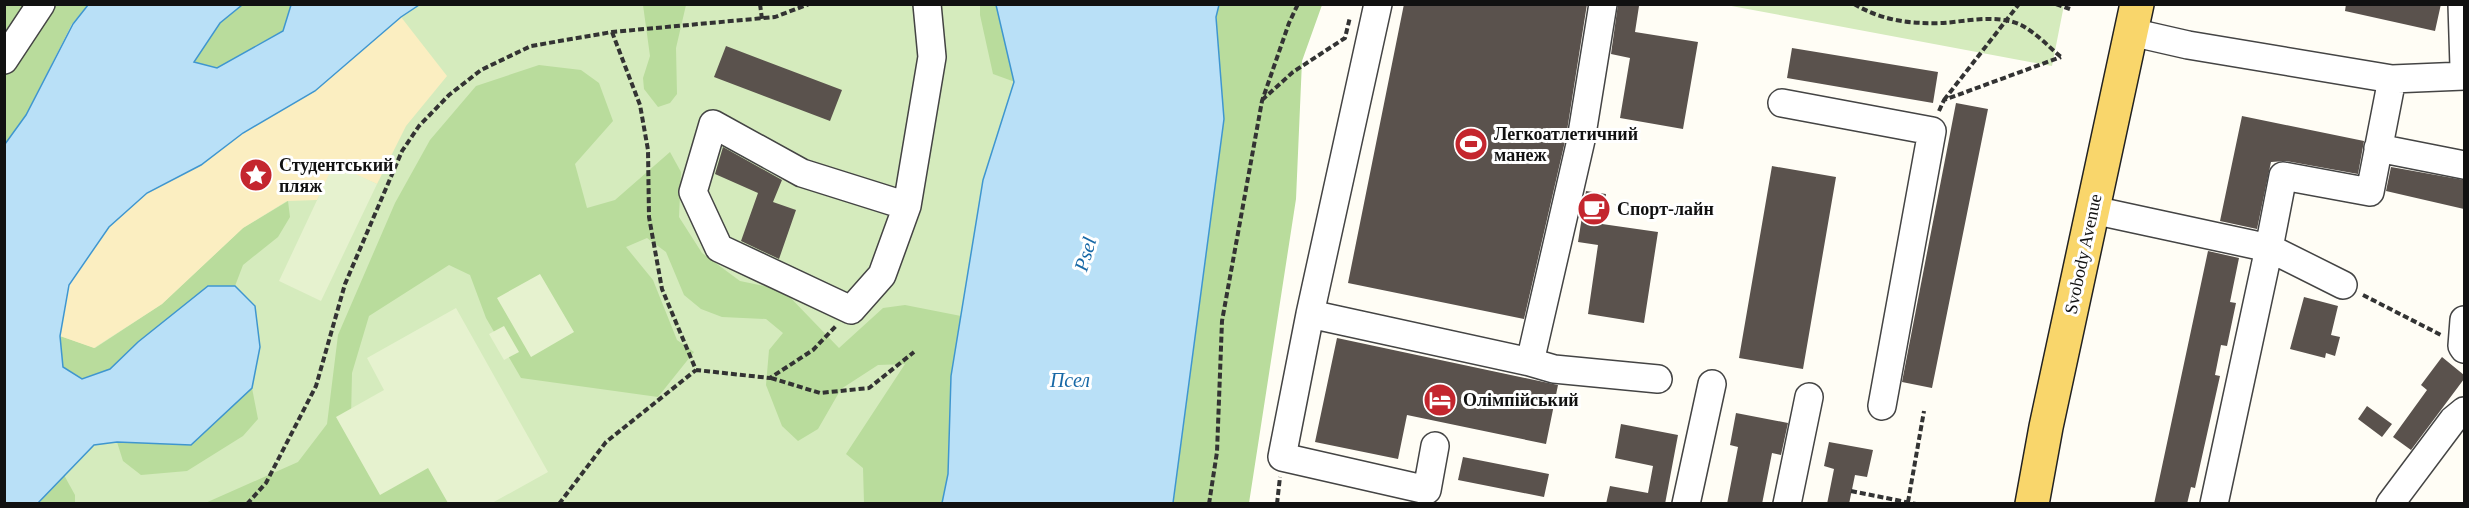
<svg xmlns="http://www.w3.org/2000/svg" width="2469" height="508" font-family="'Times New Roman',serif">
<style>
.green{fill:#d5ebbd}
.forest{fill:#b9dc9c}
.sand{fill:#fbeec1}
.pitch{fill:#e6f2cf}
.water{fill:#b9e0f7;stroke:#3f96cf;stroke-width:1.5}
.building{fill:#5a524d}
.lines{fill:none;stroke-linecap:round;stroke-linejoin:round}
.minor-casing{stroke:#444;stroke-width:30}
.major-casing{stroke:#222;stroke-width:36}
.path{stroke:#333;stroke-width:4;stroke-dasharray:6 3;stroke-linecap:butt}
.minor{stroke:#fff;stroke-width:27}
.major{stroke:#f9d66b;stroke-width:33}
.labels{text-anchor:middle;dominant-baseline:central;stroke-width:6;stroke-linejoin:round;paint-order:stroke}
.poi-label{font-size:18px;font-weight:bold;fill:#111;stroke:#fff;text-anchor:start}
.street-label{font-size:18px;fill:#111;stroke:#fff}
.water-label{font-size:20px;font-style:italic;fill:#1768a6;stroke:#fff}
</style>
<rect width="100%" height="100%" fill="#fffdf5"/>
<!-- green -->
<path class="green" d="M419 5H996L1015 82 983 180 951 376 948 474 942 503 38 504 94 445 117 442 110 369 60 336 401 17Z
M1726 5H2064L2052 66Z"/>
<!-- forest -->
<path class="forest" d="M5 5H24L23 31 45 5H88L72 24 26 115 5 144Z
M242 5H291L283 31 217 68 194 62 220 23Z
M643 5H686L676 48 677 94 670 103 658 107 644 89 643 78 650 56Z
M980 5H996L1015 82 993 74 980 15Z
M1219 5H1322L1302 61 1296 199 1249 503 1173 504 1224 119 1216 17Z
M539 65 581 70 599 83 613 121 575 164 587 208 615 200 670 152 681 172 679 217 702 253 740 281 783 290 839 348 883 308 905 305 961 316 951 376 948 474 942 503H864L863 468 846 454 905 364 878 365 841 389 818 429 798 441 782 426 766 385 769 350 783 333 766 319 722 317 701 309 684 295 666 252 647 238 626 247 653 280 677 340 694 352 658 397 521 378 486 318 470 275 449 265 369 316 352 373 351 418 433 457 456 503 203 504 298 462 327 424 338 335 395 203 430 140 476 86Z
M288 201 290 217 278 237 243 265 235 286 208 287 138 342 110 369 82 379 63 368 60 336 95 348 162 304 243 228Z
M252 388 258 419 243 436 187 471 141 475 123 461 117 442 191 445Z
M64 475 75 495V503L38 504Z"/>
<!-- sand -->
<path class="sand" d="M401 17 447 76 406 126 377 184 334 165 317 200 287 201 243 228 162 304 94 348 60 336 70 285 109 227 147 193 201 165 243 133 315 91Z"/>
<!-- pitch -->
<path class="pitch" d="M334 164 377 184 321 301 279 281Z
M540 274 574 332 531 357 497 298Z
M456 308 548 472 492 503H448L428 468 380 495 336 417 384 390 367 358Z
M504 326 519 352 504 360 489 334Z"/>
<!-- water -->
<path class="water" d="M88 5H242L220 23 194 62 217 68 283 31 291 5H419L401 17 315 91 243 133 201 165 147 193 109 227 69 285 60 336 63 367 82 379 110 369 138 342 208 286H235L255 306 260 347 252 388 191 445 117 442 94 445 38 503H5V144L26 115 73 24Z
M996 5H1219L1216 17 1224 119 1173 503H942L948 474 951 376 983 180 1014 82Z"/>
<!-- building -->
<path class="building" d="M1404 4H1587L1566 137 1524 319 1348 283Z
M1618 4 1639 6 1635 32 1698 42 1683 129 1620 118 1630 58 1611 54Z
M2346 4H2441L2435 31 2345 11Z
M726 46 842 90 830 121 714 77Z
M1792 48 1938 72 1933 103 1787 78Z
M1956 103 1988 109 1932 388 1902 382Z
M2242 116 2364 141 2358 174 2286 161 2271 162 2257 229 2220 221Z
M723 147 782 180 773 202 796 210 779 259 741 241 758 193 715 174Z
M1772 166 1836 177 1803 369 1739 358Z
M2391 167 2464 180V209L2386 191Z
M1586 191 1606 194 1602 224 1658 232 1644 323 1588 314 1598 245 1578 242Z
M2208 251 2239 258 2230 302 2236 303 2227 346 2221 345 2215 375 2220 376 2195 488 2191 487 2187 504H2154Z
M2304 297 2338 306 2331 335 2340 337 2335 356 2326 353 2325 358 2290 349Z
M1337 338 1558 385 1546 444 1407 415 1398 459 1315 442Z
M2442 357 2464 375V379L2411 450 2393 437 2427 390 2421 385Z
M2367 406 2392 424 2382 437 2358 419Z
M1736 413 1788 423 1781 455 1772 453 1762 504H1727L1738 447 1730 445Z
M1621 424 1678 435 1665 504H1606L1610 486 1648 493 1653 466 1615 458Z
M1829 442 1873 450 1867 477 1855 475 1849 504H1827L1834 469 1824 466Z
M1463 457 1549 474 1544 497 1458 480Z"/>
<g class="lines">
<!-- minor casing -->
<g class="minor-casing">
<path id="minor" d="M1378 4 1310 314 1530 362 1581 140 1603 4
M2462 4 2464 67
M2131 32 2188 45 2392 79 2464 76
M4 60 41 4
M1782 103 1932 131 1882 406
M2378 148 2464 165
M907 206 802 173 713 124 693 192 719 248 851 310 882 275 907 206 932 57 927 4
M2093 210 2269 248 2283 176 2370 192 2392 79
M1310 314 1282 457 1427 490 1435 446
M2464 320 2462 346 2464 349
M1530 362 1554 369 1658 379
M1686 504 1712 384
M1787 504 1809 397
M2214 504 2269 248 2343 285
M2390 504 2453 420 2464 411"/>
</g>
<!-- major casing -->
<g class="major-casing">
<path id="major" d="M2032 504 2046 427 2137 4"/>
</g>
<!-- path -->
<path class="path" d="M760 4 762 19
M1854 4C1883 21 1910 24 1943 23 1968 21 1997 14 2021 25 2035 32 2049 47 2061 57
M2056 4 2070 9
M612 32 640 105 648 150 649 217 662 289 696 370 770 378 813 350 836 326
M1262 100 1293 72 1345 38 1350 17
M1944 100 2019 4
M1939 111 1944 100 2061 57
M2363 295 2441 335
M771 378 820 393 869 388 914 352
M1851 491 1916 504
M1908 502 1924 411
M247 504 266 483 316 386 345 284 402 151 419 126 449 95 481 70 531 46 612 32 775 17 809 4
M559 504 606 442 696 370
M1209 504 1217 452 1222 321 1262 101 1289 23 1298 4
M1277 504 1280 477"/>
<!-- minor -->
<use href="#minor" class="minor"/>
<!-- major -->
<use href="#major" class="major"/>
</g>
<!-- icons -->
<defs>
<g id="stadium-disc" transform="scale(1.725)"><circle r="9.5" fill="#c4262e" stroke="#fff"/><path d="M0-5a6.5 5 0 1 0 0 10a6.5 5 0 1 0 0-10ZM-3.5-1.8h7v3.6h-7Z" fill="#fff"/></g>
<g id="sight-disc" transform="scale(1.725)"><circle r="9.5" fill="#c4262e" stroke="#fff"/><path d="M0-6L1.8-2.2L6-1.7L2.9 1.2L3.7 5.4L0 3.3L-3.7 5.4L-2.9 1.2L-6-1.7L-1.8-2.2Z" fill="#fff"/></g>
<g id="cafe-disc" transform="scale(1.725)"><circle r="9.5" fill="#c4262e" stroke="#fff"/><path d="M-5.5-4.5H6V0H3Q3 3.5 0 3.5H-2.5Q-5.5 3.5-5.5 0ZM3-3.2v2h1.7v-2ZM-6 4.5H4V6H-6Z" fill="#fff"/></g>
<g id="hotel-disc" transform="scale(1.725)"><circle r="9.5" fill="#c4262e" stroke="#fff"/><path d="M-6-4.5h1.5V1H6V5H4.5V3h-9V5H-6ZM-4 0a1.8 1.8 0 1 1 3.6 0ZM.5 0V-2.5h3Q6-2.5 6 0Z" fill="#fff"/></g>
</defs>
<g fill-rule="evenodd">
<use href="#stadium-disc" x="1471" y="144"/>
<use href="#sight-disc" x="256" y="175"/>
<use href="#cafe-disc" x="1594" y="209"/>
<use href="#hotel-disc" x="1440" y="400"/>
</g>
<g class="labels">
<!-- poi labels -->
<g class="poi-label">
<text x="1494" y="134">Легкоатлетичний<tspan x="1494" dy="21">манеж</tspan></text>
<text x="279" y="165">Студентський<tspan x="279" dy="21">пляж</tspan></text>
<text x="1617" y="209">Спорт-лайн</text>
<text x="1463" y="400">Олімпійський</text>
</g>
<!-- street labels -->
<g class="street-label">
<text transform="translate(2083 254) rotate(-78)">Svobody Avenue</text>
</g>
<!-- water labels -->
<g class="water-label">
<text transform="translate(1085 254) rotate(-73)">Psel</text>
<text x="1070" y="380">Псел</text>
</g>
</g>
<!-- border -->
<rect width="2469" height="508" fill="none" stroke="#111111" stroke-width="12"/>
</svg>
